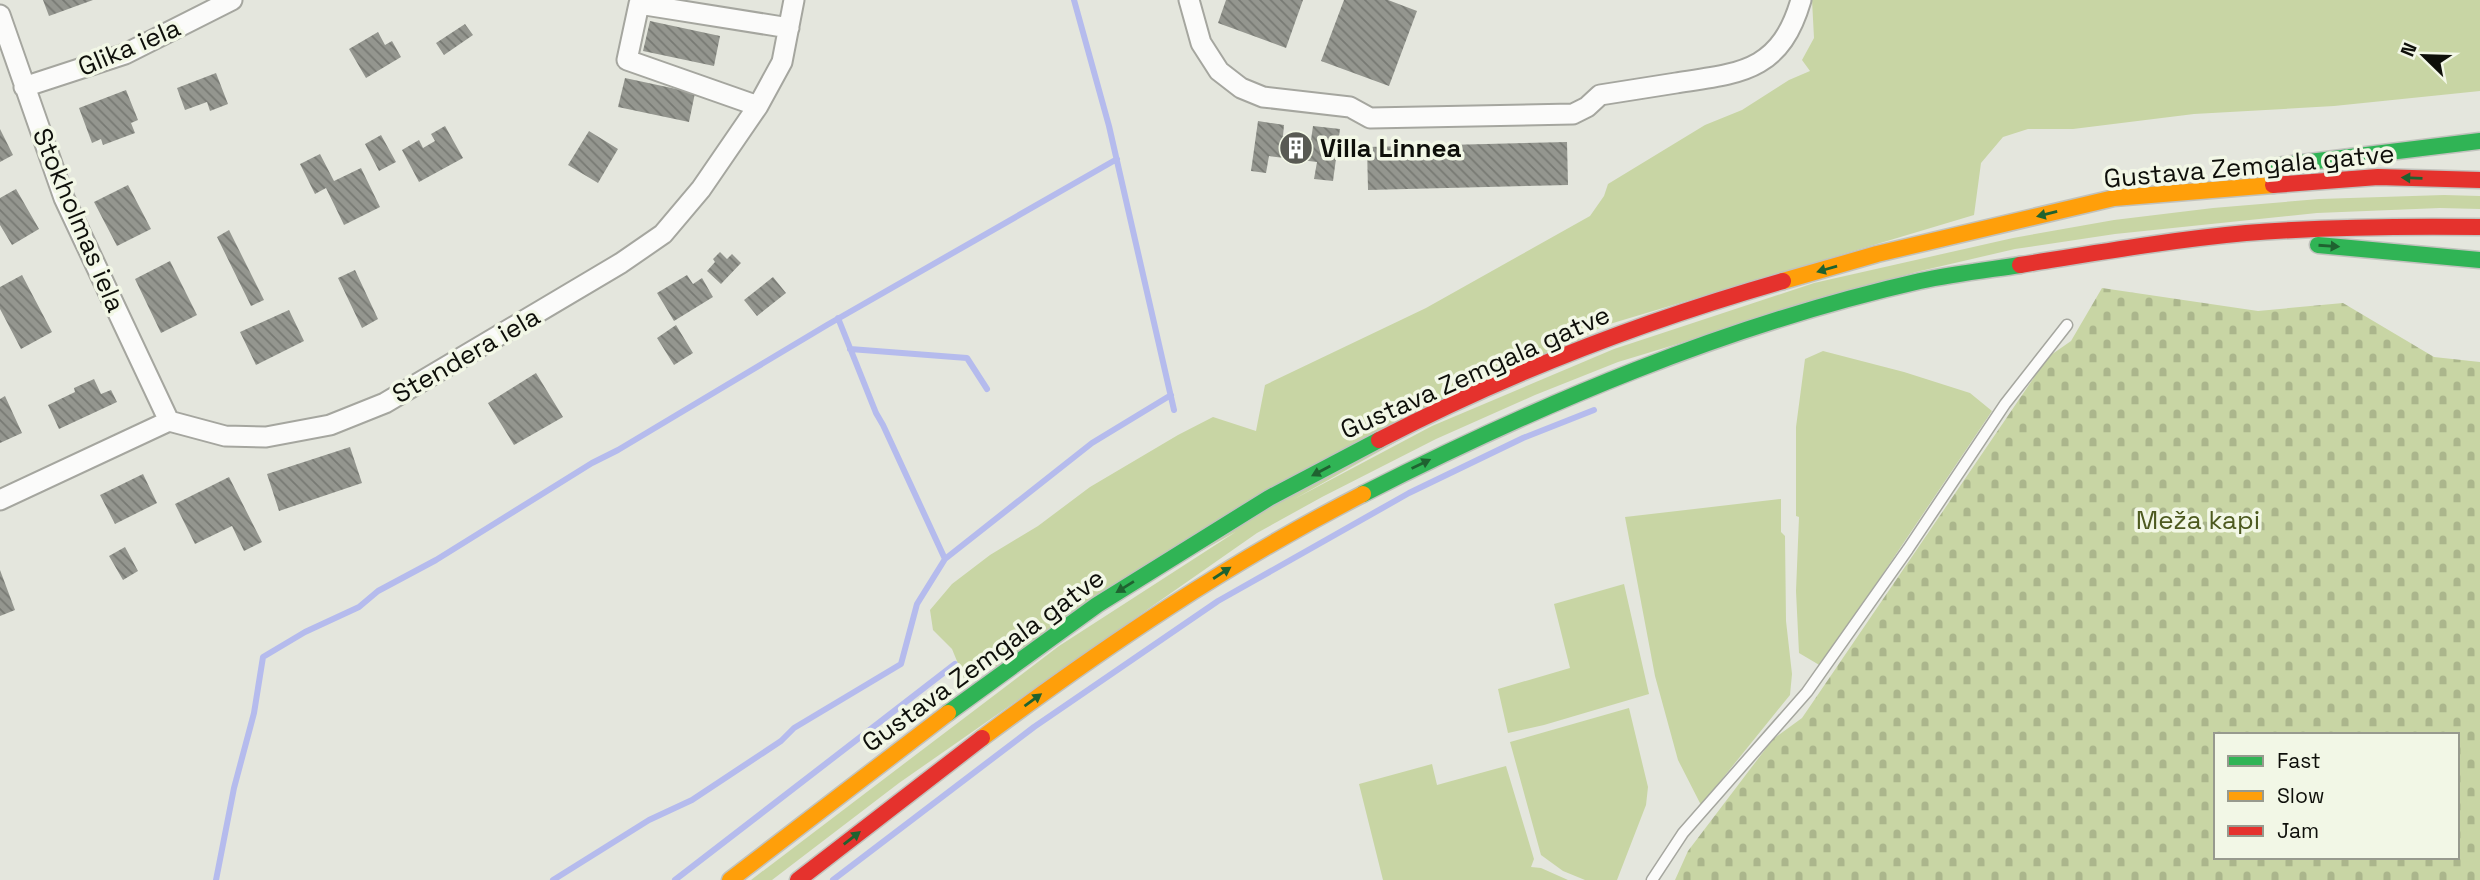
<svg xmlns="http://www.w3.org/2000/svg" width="2480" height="880" font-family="'Space Grotesk',sans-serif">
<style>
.green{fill:#c8d5a4}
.cemetery{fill:url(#cemetery-stones);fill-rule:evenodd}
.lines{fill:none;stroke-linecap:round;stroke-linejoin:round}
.stream{stroke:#b5bbed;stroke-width:6}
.building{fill:url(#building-back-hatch)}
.lane-casing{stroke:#a5a69f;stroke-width:13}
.street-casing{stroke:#a5a69f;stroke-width:23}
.fast-casing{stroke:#c1c2bd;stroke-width:19}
.slow-casing{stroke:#c1c2bd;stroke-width:19}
.jam-casing{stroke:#c1c2bd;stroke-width:19}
.lane{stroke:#fbfbfa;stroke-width:10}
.street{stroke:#fbfbfa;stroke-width:19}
.fast{stroke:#30b455;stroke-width:16}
.slow{stroke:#ff9f0a;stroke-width:16}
.jam{stroke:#e5322d;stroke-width:16}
.oneway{fill:#1f6230}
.labels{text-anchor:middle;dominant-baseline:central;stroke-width:7;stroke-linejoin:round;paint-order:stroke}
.street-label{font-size:26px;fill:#0e0f0a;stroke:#f2f7e6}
.poi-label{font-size:26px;font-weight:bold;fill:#0e0f0a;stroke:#f2f7e6;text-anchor:start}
.park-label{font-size:26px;fill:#4d5a20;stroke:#f2f7e6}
</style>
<defs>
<pattern id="cemetery-stones" width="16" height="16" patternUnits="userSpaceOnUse" patternTransform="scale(1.75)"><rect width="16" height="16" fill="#c8d5a4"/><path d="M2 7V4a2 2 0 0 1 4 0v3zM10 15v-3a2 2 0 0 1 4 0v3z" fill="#abb68c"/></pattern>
<pattern id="building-back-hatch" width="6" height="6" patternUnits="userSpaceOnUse" patternTransform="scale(1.75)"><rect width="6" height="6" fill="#94968f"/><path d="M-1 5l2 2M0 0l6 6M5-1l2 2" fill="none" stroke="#777973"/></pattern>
</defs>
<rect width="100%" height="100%" fill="#e4e6dd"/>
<!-- green -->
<path class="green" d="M1812 0H2480V91L2334 106 2194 114 2073 129H2028L2003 137 1981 163 1974 215 1603 326 966 683 952 649 933 630 930 610 952 584 990 555 1038 526 1090 487 1178 435 1213 417 1256 431 1265 385 1426 308 1590 216 1604 196 1608 184 1705 125 1742 110 1789 80 1810 71 1802 60 1814 38Z
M2444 195 2480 196V209L2440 208 2317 213 2115 234 2015 249 1916 272 1618 362 1535 395 1436 439 1322 497 1257 533 899 783 772 880H751L1059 646 1251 522 1432 426 1614 349 1814 283 2013 238 2114 220 2213 208 2319 199Z
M1823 351 1904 372 1970 393 1992 411 1821 666 1799 653 1796 591 1799 517 1796 516V427L1805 359Z
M1781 499V532L1785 536 1786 621 1792 674 1790 695 1701 805 1678 760 1655 676 1625 517Z
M1624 584 1649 694 1544 725 1508 733 1498 689 1570 668 1554 604Z
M1629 708 1648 787 1646 805 1617 880H1585L1563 871 1541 855 1510 742Z
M1432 764 1437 785 1506 766 1534 859 1531 867 1541 868 1568 880H1383L1359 784Z"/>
<!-- cemetery -->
<path class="cemetery" d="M2102 288 2258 311 2343 303 2434 357 2480 362V880H1675L1688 851 1773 739 1802 718 2048 357 2071 341ZM2216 735H2457V857H2216Z"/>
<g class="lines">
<!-- stream -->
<path class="stream" d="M1074 0 1109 126 1174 410
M838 318 876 413 883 425 945 559
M850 349 967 358 987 389
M216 880 234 788 254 713 263 657 305 632 359 607 378 591 436 560 592 463 618 450 827 325 1117 159
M553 880 649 820 692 800 781 741 794 728 901 664 917 604 945 559 1092 443 1171 395
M675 880 955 664
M833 880 1034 727 1218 601 1409 493 1523 438 1594 410"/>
</g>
<!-- building -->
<path class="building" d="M43 0H93L49 16Z
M1226 0H1303L1286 48 1218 23Z
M1344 0H1388L1417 11 1389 86 1321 61Z
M650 21 720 36 714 66 643 51Z
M465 24 473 35 444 55 436 43Z
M378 32 385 45 392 41 401 57 366 78 349 49Z
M216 73 228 104 210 111 207 102 185 110 177 88Z
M625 78 695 93 689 122 618 107Z
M126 90 138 120 131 123 135 133 103 145 101 139 92 143 79 108Z
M1258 121 1284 125 1283 136 1311 140 1313 126 1340 129 1333 181 1314 179 1317 162 1269 156 1266 173 1251 171Z
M445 126 463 158 419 182 402 150 419 140 423 148 435 141 431 134Z
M0 129 13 155 0 162Z
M589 131 618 149 598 183 568 165Z
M381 135 396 162 379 171 365 144Z
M1567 142 1568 185 1368 190 1367 147Z
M320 154 334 181 361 168 380 207 344 225 326 188 315 194 300 164Z
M128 185 151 229 117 246 94 202Z
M16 189 39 229 12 245 0 225V198Z
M229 230 264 300 251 306 217 237Z
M720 252 727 259 732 254 741 263 721 284 707 271 715 262 713 259Z
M170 261 197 315 161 333 135 279Z
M355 270 378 319 362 328 338 278Z
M22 275 52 332 21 349 0 309V287Z
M687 275 693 284 702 278 713 297 674 321 657 293Z
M773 277 786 293 757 316 744 300Z
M289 310 304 341 256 365 240 332Z
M676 325 693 353 674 365 657 338Z
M536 373 563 417 514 445 488 403Z
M94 379 101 394 111 390 117 402 59 429 48 405 75 392 74 388Z
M5 396 22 433 0 443V399Z
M350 447 362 483 279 511 267 474Z
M143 474 157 503 115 524 100 495Z
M229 477 262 542 244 551 232 526 195 544 175 504Z
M125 547 138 571 123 580 109 556Z
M0 570 15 610 0 616Z"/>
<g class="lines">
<!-- lane casing -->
<g class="lane-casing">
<path id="lane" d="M1652 880 1683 833 1807 692 1908 549 2005 404 2067 325"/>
</g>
<!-- street casing -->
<g class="street-casing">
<path id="street" d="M1189 0 1201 43 1219 71 1241 88 1263 97 1350 107 1370 118 1573 114 1587 107 1600 95C1625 91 1651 87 1676 83 1741 73 1780 72 1801 0
M0 15 64 198 169 421
M24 87 125 54 232 0
M758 106 627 60 639 4 789 28
M0 500 169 421 225 436 266 437 330 425 385 403 621 263 663 234 701 189 758 106 782 62 794 0"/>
</g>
<!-- fast casing -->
<g class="fast-casing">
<path id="fast" d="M2276 166 2480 141
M2318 245 2480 260
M1363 494C1540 404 1726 325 1920 281 1953 274 1987 270 2020 265
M948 713 1097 605 1269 498 1379 440"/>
</g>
<!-- slow casing -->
<g class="slow-casing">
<path id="slow" d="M1783 281 1877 254 2114 198 2273 185
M982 738C1104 647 1228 563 1363 494
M730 880 948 713"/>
</g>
<!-- jam casing -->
<g class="jam-casing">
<path id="jam" d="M2273 185 2378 177 2480 180
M2020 265C2095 253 2170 240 2246 233 2324 227 2402 226 2480 227
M1379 440C1508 373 1643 321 1783 281
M798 880 982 738"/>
</g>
<!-- lane -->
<use href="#lane" class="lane"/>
<!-- street -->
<use href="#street" class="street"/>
<!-- fast -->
<use href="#fast" class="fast"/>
<!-- slow -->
<use href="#slow" class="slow"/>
<!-- jam -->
<use href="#jam" class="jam"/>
</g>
<!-- one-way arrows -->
<defs><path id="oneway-solid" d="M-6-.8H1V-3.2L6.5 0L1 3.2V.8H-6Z" transform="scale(1.75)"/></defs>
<g class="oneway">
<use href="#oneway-solid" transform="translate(2412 178) rotate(-178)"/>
<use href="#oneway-solid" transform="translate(2047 214) rotate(166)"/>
<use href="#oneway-solid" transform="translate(2329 246) rotate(4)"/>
<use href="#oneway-solid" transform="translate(1827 269) rotate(164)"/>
<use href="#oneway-solid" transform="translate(1421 464) rotate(-26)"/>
<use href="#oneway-solid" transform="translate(1321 471) rotate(152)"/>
<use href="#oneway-solid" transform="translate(1222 573) rotate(-33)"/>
<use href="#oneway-solid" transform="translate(1125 587) rotate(148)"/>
<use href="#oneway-solid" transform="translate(1033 700) rotate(-36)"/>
<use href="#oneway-solid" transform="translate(852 838) rotate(-38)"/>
</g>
<!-- icons -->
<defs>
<g id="building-disc" transform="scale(1.75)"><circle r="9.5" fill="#595a54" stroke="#f2f7e6"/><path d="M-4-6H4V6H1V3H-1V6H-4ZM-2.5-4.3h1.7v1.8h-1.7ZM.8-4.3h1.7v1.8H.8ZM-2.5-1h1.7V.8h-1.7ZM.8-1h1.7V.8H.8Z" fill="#fff"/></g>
</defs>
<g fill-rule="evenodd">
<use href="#building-disc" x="1296" y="148"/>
</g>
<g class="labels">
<!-- street labels -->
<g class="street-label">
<text transform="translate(129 47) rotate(-23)">Glika iela</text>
<text transform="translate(2249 166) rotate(-5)">Gustava Zemgala gatve</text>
<text transform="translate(79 220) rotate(67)">Stokholmas iela</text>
<text transform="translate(466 355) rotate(-30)">Stendera iela</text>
<text transform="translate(1475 372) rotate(-24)">Gustava Zemgala gatve</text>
<text transform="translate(983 660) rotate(-36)">Gustava Zemgala gatve</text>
</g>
<!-- poi labels -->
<g class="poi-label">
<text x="1320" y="148">Villa Linnea</text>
</g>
<!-- park labels -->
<g class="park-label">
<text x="2198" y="520">Meža kapi</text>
</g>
</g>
<!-- legend -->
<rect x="2214" y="733" width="245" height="126" fill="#f2f7e6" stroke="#979a8e" stroke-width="2"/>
<rect x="2228" y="756" width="35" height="10" fill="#30b455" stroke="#979a8e" stroke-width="2"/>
<text x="2277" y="768" font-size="21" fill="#0e0f0a">Fast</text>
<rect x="2228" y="791" width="35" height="10" fill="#ff9f0a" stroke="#979a8e" stroke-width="2"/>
<text x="2277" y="803" font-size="21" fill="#0e0f0a">Slow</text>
<rect x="2228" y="826" width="35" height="10" fill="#e5322d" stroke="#979a8e" stroke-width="2"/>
<text x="2277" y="838" font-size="21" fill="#0e0f0a">Jam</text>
<!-- north arrow -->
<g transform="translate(2424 56) rotate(293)" stroke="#f2f7e6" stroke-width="5" paint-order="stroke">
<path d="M0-5L12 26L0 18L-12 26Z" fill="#0e0f0a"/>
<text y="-10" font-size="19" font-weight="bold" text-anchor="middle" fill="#0e0f0a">N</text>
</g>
</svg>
